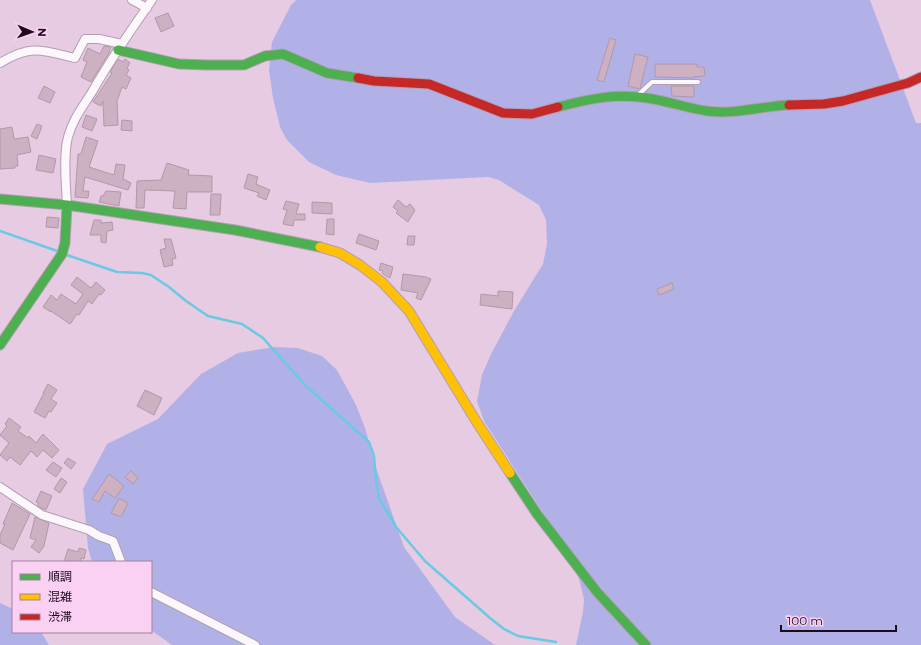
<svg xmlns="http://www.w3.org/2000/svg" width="921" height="645" font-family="Montserrat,'Noto Sans JP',sans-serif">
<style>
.green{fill:#b1b1e8}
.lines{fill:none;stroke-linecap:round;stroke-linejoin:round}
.stream{stroke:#69cae2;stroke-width:2.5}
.building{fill:#cdb0c2;stroke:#b099a8}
.lane-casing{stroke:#b39eb0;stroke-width:6}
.street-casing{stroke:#b39eb0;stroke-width:10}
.fast-casing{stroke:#b39eb0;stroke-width:11}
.slow-casing{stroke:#b39eb0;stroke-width:11}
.jam-casing{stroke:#b39eb0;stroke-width:11}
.lane{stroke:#fbf7fb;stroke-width:4}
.street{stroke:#fbf7fb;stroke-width:8}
.fast{stroke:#4caf50;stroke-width:9}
.slow{stroke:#ffc107;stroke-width:9}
.jam{stroke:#c62828;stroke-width:9}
</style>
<rect width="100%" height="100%" fill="#e6cbe2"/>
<!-- green -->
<path class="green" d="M296 0H870L916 123H921V645H576L583 612 584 599 579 579 545 516 484 421 477 401 482 375 491 354 514 311 543 264 547 244 546 220 539 205 499 180 488 177 370 183 336 175 309 162 287 140 280 127 273 98 269 70 272 42 291 5Z
M274 347 298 348 322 356 337 370 356 405 365 428 376 468 404 547 455 617 495 645H172L151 630V562H92L88 548 83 489 107 444 158 419 201 374 238 353Z
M0 603 13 609V632H41L49 645H0Z"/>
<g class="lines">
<!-- stream -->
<path class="stream" d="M0 231 60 252
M64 254 117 272 142 273 151 275 169 287 186 301 208 316 242 324 263 338 306 386 369 442 374 456 376 480 379 498 396 527 425 561 490 618 504 629 518 636 556 642"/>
</g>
<!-- building -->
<path class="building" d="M168 13 174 26 161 32 155 18Z
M610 38 616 40 604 82 597 80Z
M104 46 111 47 109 53 91 82 81 77 87 62 83 60 88 48 100 54Z
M635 54 648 57 640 89 628 86Z
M118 59 123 62 125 59 130 63 127 68 129 70 126 75 131 78 126 89 122 87 117 101 118 125 104 126 103 101 101 106 93 102 112 73 110 72Z
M655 64H697V67H704L705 76 693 77 694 78 655 77Z
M44 86 55 92 50 103 38 98Z
M671 86H694V97L672 96Z
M86 115 97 119 92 131 82 127Z
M122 120 132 121V131L121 130Z
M37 124 42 126 37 139 31 136Z
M12 127 14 139 28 137 31 152 17 155 18 166H15V168L0 169V129Z
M86 137 98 141 89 167 114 175 116 164 125 165 123 179 131 183 128 190 85 177 83 191H89L88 198 75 197 78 154H81Z
M39 155 56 159 53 173 36 170Z
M167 163 189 170 188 175 212 176V192H187L186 209 173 208 175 191 145 190 144 208H136L137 181 161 180Z
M248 174 258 177 256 184 270 190 266 200 257 196 259 193 244 188Z
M106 191 121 192 119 206 99 202 101 196H103Z
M211 194H221L220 215H210Z
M398 200 406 207 410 204 415 210 408 222 396 213 398 211 393 207Z
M286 201 299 204 296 214H305V220H294L293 226 283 224 287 210 283 209Z
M312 202 332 203V214L312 213Z
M47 217 59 218 58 228 46 227Z
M327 219H334V235L326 234Z
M94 220H101V223L112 222 113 230 107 231 106 243 101 242V235H90Z
M359 234 379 241 376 250 356 243Z
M408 236H415L414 245H407Z
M164 239H171L176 258 172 259 173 265 164 267 160 250 166 248Z
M381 263 393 267 390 278 386 276 382 273 383 271 379 270Z
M403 274 426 277 431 279 421 300 416 298 418 293 401 290Z
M77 277 91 288 96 282 105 290 101 295 99 294 92 304 88 301 79 315 77 314 70 324 51 311V312L43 307 51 295 57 300 61 294 76 304 83 294 71 285Z
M672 283 674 289 659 295 657 289Z
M498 291 513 292 512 309 480 305 481 294 498 296Z
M48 384 57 390 51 399 57 403 51 412 49 411 45 418 34 412 44 393H43Z
M145 390 162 398 154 415 137 406Z
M9 418 21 427 18 431 28 438 29 436 36 443 43 434 59 450 52 458 43 450 37 457 31 451 20 465 10 457 7 461 0 455 9 443 0 435 7 426 5 424Z
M68 458 76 463 71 469 64 463Z
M53 462 62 468 56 477 46 470Z
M131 471 138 478 133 484 125 477Z
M109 474 124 486 115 498 105 491 99 502 92 499Z
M61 478 67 482 60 493 54 489Z
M41 491 52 496 46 510 38 506V502H36Z
M119 498 128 503 121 517 111 513Z
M12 503 30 514 13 550 0 543V535L5 524H3Z
M35 517 49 523 44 546 39 553 31 547 36 540 30 538Z
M79 548 86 550 84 559 81 558 80 562H64L68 549 78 552Z"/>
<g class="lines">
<!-- lane casing -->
<g class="lane-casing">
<path id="lane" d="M638 95 652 82H698"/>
</g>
<!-- street casing -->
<g class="street-casing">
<path id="street" d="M132 0 147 8
M0 63C31 44 42 50 75 58L85 39H99L122 44
M67 205C66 186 63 155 68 137 73 119 82 108 92 92 110 60 131 30 152 0
M0 487 42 515 89 530 99 536 113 541 121 562
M151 592 255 645"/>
</g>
<!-- fast casing -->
<g class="fast-casing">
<path id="fast" d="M118 50 179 64 207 65H244L265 56 283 54 327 73 358 78
M558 107C589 99 615 93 647 98 667 101 687 108 707 111 734 115 761 106 789 105
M0 199 67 205 235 230 320 247
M0 345 62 254 65 243 67 205
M510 473 537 514 597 592 646 645"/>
</g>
<!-- slow casing -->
<g class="slow-casing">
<path id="slow" d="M320 247 340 253 360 265 382 282 409 311 476 421 510 473"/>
</g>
<!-- jam casing -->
<g class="jam-casing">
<path id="jam" d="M358 78 374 81 429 84 503 113 532 114 558 107
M789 105 824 104 843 101 908 83 921 77"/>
</g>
<!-- lane -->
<use href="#lane" class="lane"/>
<!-- street -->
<use href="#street" class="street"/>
<!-- fast -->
<use href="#fast" class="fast"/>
<!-- slow -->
<use href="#slow" class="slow"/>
<!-- jam -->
<use href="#jam" class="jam"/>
</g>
<!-- legend -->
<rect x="12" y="561" width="140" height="72" fill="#fad0f3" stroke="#a2819d"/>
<rect x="20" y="574" width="20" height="6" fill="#4caf50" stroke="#a2819d"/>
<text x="48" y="581" font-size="12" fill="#1d0b1b">順調</text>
<rect x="20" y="594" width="20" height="6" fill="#ffc107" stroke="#a2819d"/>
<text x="48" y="601" font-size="12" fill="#1d0b1b">混雑</text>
<rect x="20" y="614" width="20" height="6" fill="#c62828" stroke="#a2819d"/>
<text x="48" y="621" font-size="12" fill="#1d0b1b">渋滞</text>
<!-- north arrow -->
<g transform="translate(32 32) rotate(92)" stroke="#fad0f3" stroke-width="3" paint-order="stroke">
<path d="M0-3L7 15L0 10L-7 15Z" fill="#1d0b1b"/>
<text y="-6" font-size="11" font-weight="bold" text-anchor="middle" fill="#1d0b1b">N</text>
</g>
<!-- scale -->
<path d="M781 625v6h115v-6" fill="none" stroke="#1d0b1b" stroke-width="2"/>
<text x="787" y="625" font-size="12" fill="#1d0b1b" stroke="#fad0f3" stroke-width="3" paint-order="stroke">100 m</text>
</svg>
